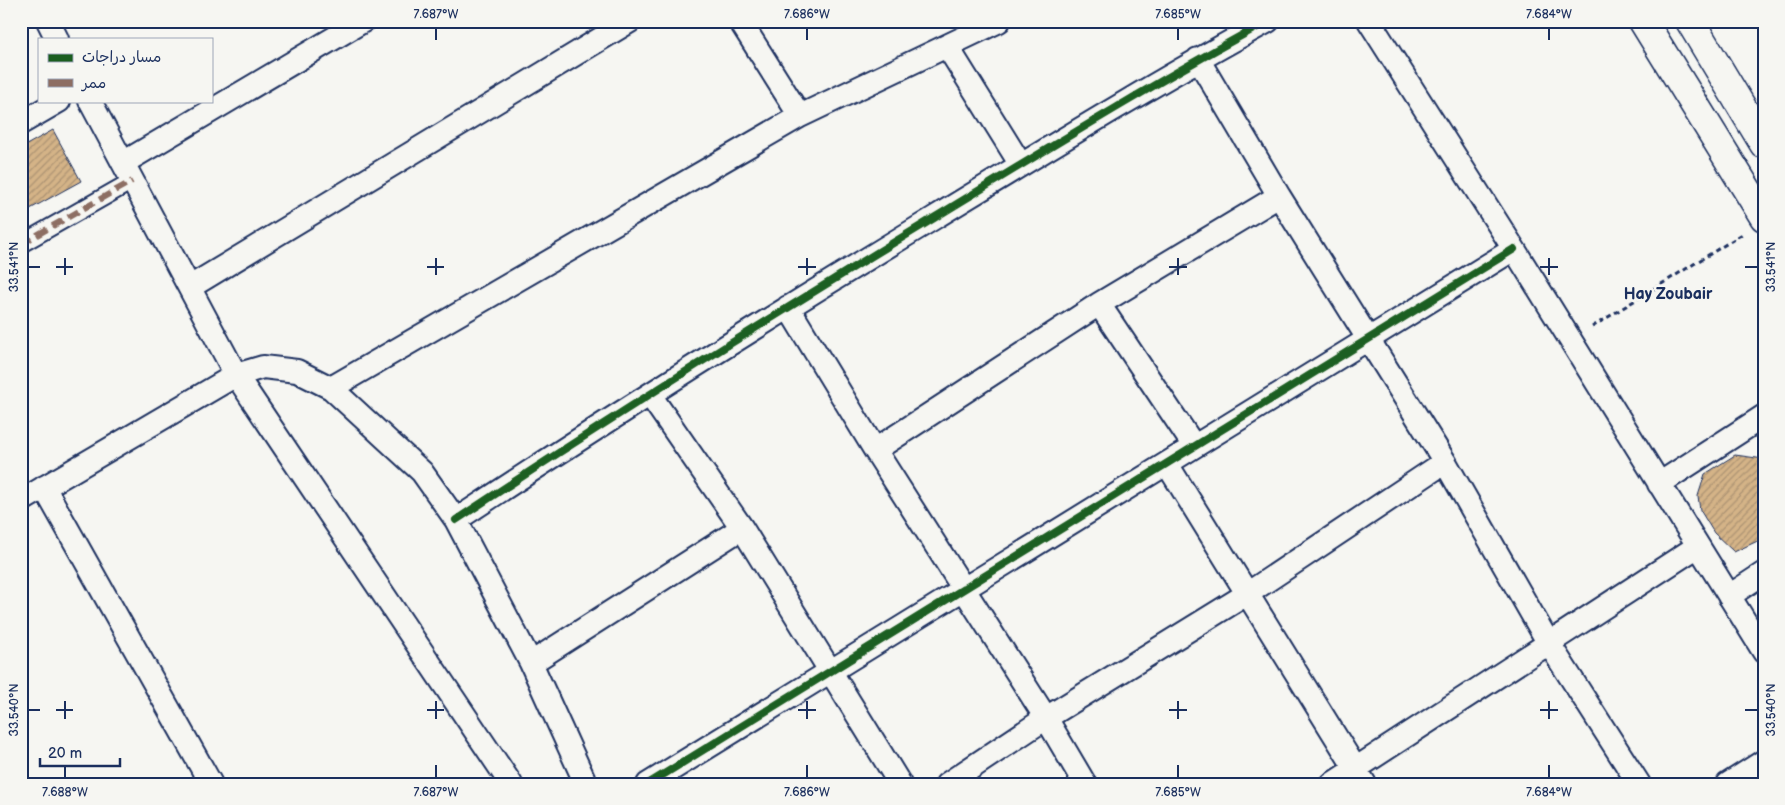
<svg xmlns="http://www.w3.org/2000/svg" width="1785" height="805" font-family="'Balsamiq Sans','Playpen Sans Arabic',sans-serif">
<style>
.building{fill:url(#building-hatch);stroke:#1b2f5e}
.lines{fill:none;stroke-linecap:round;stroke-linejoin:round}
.pedestrian-casing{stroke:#1b2f5e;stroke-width:20}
.minor-casing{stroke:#1b2f5e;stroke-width:26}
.secondary-casing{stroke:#1b2f5e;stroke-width:31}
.path{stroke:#1b2f5e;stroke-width:3;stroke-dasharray:5 4;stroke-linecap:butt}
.pedestrian{stroke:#f6f6f2;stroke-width:16}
.minor{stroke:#f6f6f2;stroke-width:22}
.secondary{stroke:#f6f6f2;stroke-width:28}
.quiet{stroke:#8d6e63;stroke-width:6;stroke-dasharray:12 6;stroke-linecap:butt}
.cycleway-casing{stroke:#f6f6f2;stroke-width:11}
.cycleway{stroke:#1b5e20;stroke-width:8}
.ticks{fill:none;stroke:#1b2f5e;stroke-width:2}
.labels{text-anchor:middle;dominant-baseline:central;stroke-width:5;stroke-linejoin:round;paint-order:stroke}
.neighbourhood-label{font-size:16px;font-weight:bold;fill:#1b2f5e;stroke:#f6f6f2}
.neatline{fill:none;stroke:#1b2f5e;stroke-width:2}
.ticks-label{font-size:12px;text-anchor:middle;fill:#1b2f5e}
</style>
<defs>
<pattern id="building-hatch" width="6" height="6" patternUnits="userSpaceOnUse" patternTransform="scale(1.25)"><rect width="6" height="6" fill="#d4b387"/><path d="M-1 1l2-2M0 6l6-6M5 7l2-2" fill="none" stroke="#ab9272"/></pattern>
</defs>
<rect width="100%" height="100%" fill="#f6f6f2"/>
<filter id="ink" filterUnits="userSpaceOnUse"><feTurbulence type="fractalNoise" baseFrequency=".02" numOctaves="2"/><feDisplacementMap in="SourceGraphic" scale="10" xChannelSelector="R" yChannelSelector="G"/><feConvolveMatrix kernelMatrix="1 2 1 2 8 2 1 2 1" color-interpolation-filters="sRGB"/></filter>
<g filter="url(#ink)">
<!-- building -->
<path class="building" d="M21 69 29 85 21 89Z
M53 130 81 181 21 214V148Z
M1735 455 1764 459V538L1734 552 1714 533 1700 510 1698 496 1705 474Z"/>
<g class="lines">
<!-- pedestrian casing -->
<g class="pedestrian-casing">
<path id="pedestrian" d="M21 244 132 181"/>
</g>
<!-- minor casing -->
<g class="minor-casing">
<path id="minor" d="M48 21 57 39
M740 21 800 116
M1369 21 1514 249 1764 652
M947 46 1021 165
M1198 59 1279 196 1445 462 1548 642 1639 784
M90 101 236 375 511 784
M21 123 59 101
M123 163 363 21
M190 287 630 21
M1099 304 1194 446
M788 307 875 450 1046 718 1085 784
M331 388 800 116 999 21
M650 395 742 528 900 784
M875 450 1099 304 1279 196
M1167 464 1365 784
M1659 484 1764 416
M44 487 211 784
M21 501 236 375 263 367 297 371 331 388 422 472 456 520 531 663 586 784
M456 520C613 416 773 316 934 218 1044 151 1154 83 1268 21
M1729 596 1764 573
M531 663 742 528
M648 784 1514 249
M947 784 1046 718 1247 594 1445 462
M1332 784 1698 546
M1728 784 1764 761"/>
</g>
<!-- secondary casing -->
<g class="secondary-casing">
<path id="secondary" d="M1643 21 1764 217
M1690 21 1764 144"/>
</g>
<!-- path -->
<path class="path" d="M1592 327 1744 233"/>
<!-- pedestrian -->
<use href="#pedestrian" class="pedestrian"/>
<!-- minor -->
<use href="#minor" class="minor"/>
<!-- secondary -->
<use href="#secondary" class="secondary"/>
<!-- quiet -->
<path class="quiet" d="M21 244 132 181"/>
<!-- cycleway casing -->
<g class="cycleway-casing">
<path id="cycleway" d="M456 520C613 416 773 316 934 218 1044 151 1154 83 1268 21
M648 784 1514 249"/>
</g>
<!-- cycleway -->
<use href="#cycleway" class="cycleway"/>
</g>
</g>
<!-- ticks -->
<path class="ticks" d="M436 28V40M807 28V40M1178 28V40M1549 28V40M65 258V275M436 258V275M807 258V275M1178 258V275M1549 258V275M28 267H40M56 267H73M427 267H444M798 267H816M1169 267H1187M1540 267H1558M1745 267H1758M65 701V719M436 701V719M807 701V719M1178 701V719M1549 701V719M28 710H40M56 710H73M427 710H444M798 710H816M1169 710H1187M1540 710H1558M1745 710H1758M65 765V778M436 765V778M807 765V778M1178 765V778M1549 765V778"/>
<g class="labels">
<!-- neighbourhood labels -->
<g class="neighbourhood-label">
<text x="1668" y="294">Hay Zoubair</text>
</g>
</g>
<!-- margin -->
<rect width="1785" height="805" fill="none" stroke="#f6f6f2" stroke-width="55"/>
<!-- legend -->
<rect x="38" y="38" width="175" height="65" fill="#f6f6f2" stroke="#9ea6b7"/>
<rect x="48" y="54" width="25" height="8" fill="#1b5e20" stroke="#9ea6b7"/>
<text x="82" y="62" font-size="15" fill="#1b2f5e">مسار دراجات</text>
<rect x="48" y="79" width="25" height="8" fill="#8d6e63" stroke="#9ea6b7"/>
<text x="82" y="88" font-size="15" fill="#1b2f5e">ممر</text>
<!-- scale -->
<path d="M40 758v8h80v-8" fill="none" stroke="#1b2f5e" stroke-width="2.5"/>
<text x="48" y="758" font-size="15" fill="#1b2f5e" stroke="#f6f6f2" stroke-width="4" paint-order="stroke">20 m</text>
<rect x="28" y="28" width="1730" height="750" class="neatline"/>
<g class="ticks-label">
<text x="436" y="18">7.687°W</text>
<text x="807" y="18">7.686°W</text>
<text x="1178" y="18">7.685°W</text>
<text x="1549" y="18">7.684°W</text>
<text transform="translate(14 267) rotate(-90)" y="4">33.541°N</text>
<text transform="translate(1771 267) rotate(-90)" y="4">33.541°N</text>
<text transform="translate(14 710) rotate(-90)" y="4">33.540°N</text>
<text transform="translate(1771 710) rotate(-90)" y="4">33.540°N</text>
<text x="65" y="796">7.688°W</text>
<text x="436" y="796">7.687°W</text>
<text x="807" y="796">7.686°W</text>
<text x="1178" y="796">7.685°W</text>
<text x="1549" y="796">7.684°W</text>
</g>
</svg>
